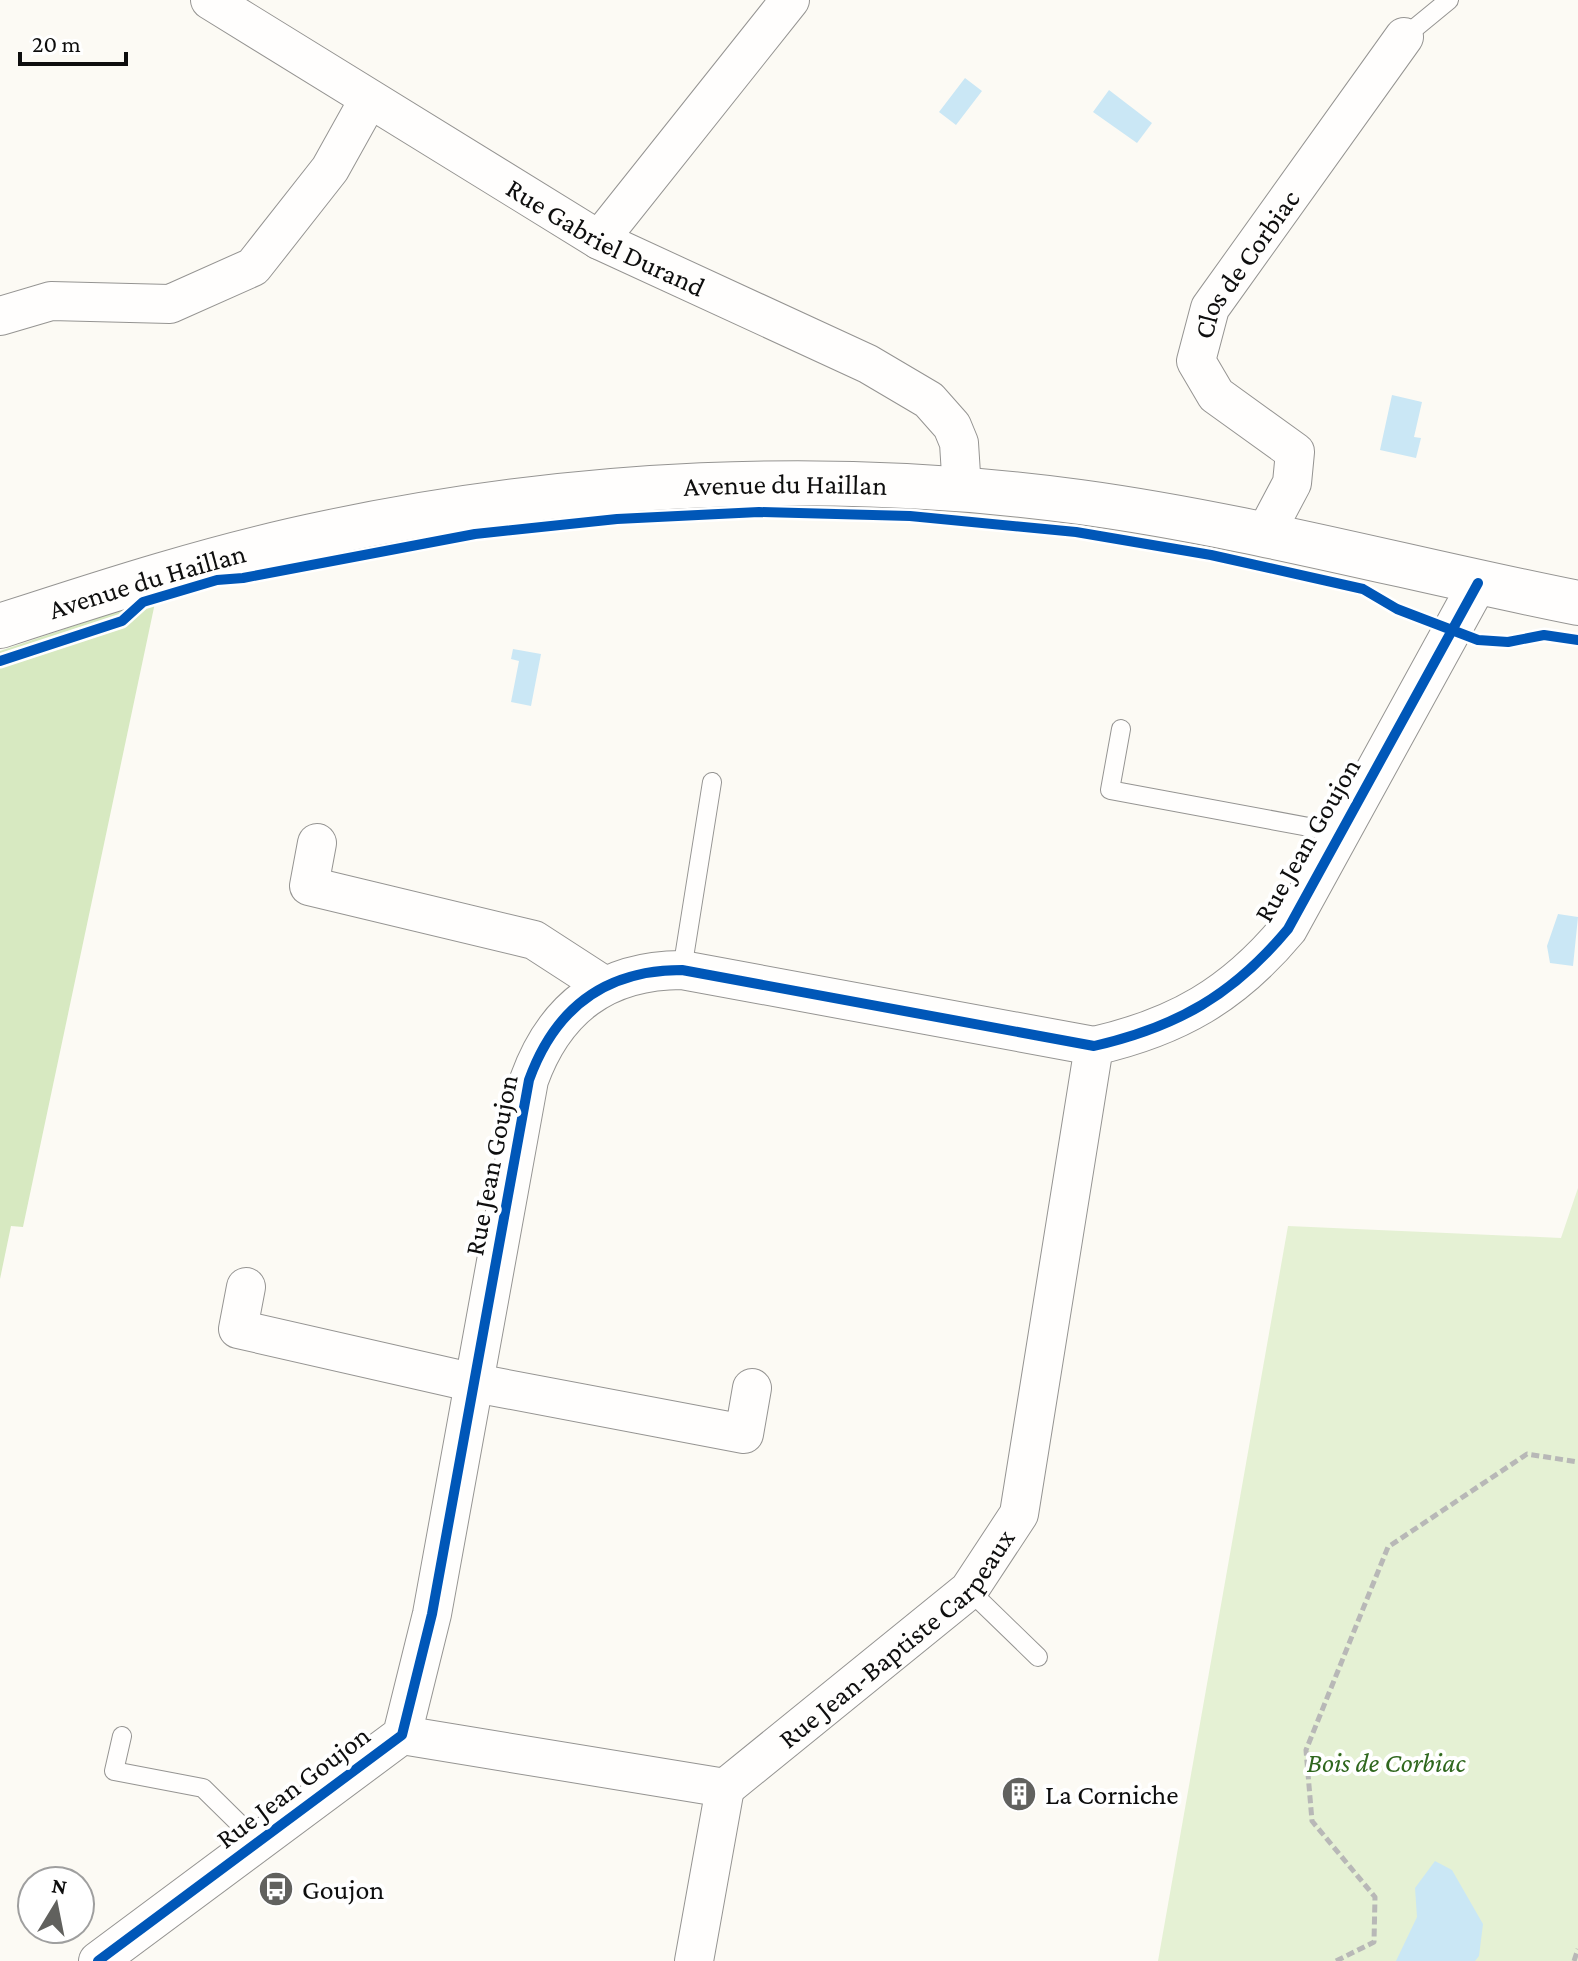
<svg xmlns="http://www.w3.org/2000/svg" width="1578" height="1961" font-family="'Crimson Pro',serif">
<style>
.green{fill:#e5f1d4}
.forest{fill:#d7e9c1}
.water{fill:#cae7f5}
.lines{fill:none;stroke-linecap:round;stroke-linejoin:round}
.service-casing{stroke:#959492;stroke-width:20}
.minor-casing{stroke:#959492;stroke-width:40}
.tertiary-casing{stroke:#959492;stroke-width:46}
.path{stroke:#b8b8b7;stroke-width:5;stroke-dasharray:8 4;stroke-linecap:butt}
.service{stroke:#fffefd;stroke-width:18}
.minor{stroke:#fffefd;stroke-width:38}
.tertiary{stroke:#fffefd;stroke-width:44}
.cycleway-casing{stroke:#fff;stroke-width:15}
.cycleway{stroke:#0057b8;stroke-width:10}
.labels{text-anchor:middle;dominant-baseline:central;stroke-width:8;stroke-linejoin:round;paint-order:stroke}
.street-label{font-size:28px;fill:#0e0e0e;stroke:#fff}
.park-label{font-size:28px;font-style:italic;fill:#2f671e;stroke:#fff}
.poi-label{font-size:28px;fill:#0e0e0e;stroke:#fff;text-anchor:start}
</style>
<rect width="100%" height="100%" fill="#fcfaf4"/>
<!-- green -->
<path class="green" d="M1578 1188V1961H1158L1288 1226 1561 1238Z"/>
<!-- forest -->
<path class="forest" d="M156 598 23 1227 11 1226 0 1279V651Z"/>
<!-- water -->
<path class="water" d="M965 78 982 91 956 125 939 112Z
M1109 90 1152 123 1137 143 1093 112Z
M1392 395 1422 402 1414 437 1421 438 1416 458 1380 450Z
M513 649 541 654 531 706 511 702 519 661 511 659Z
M1558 914 1578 917 1573 966 1550 963 1547 946Z
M1435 1861 1452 1870 1483 1924 1479 1956 1475 1961H1396L1417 1917 1415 1888Z"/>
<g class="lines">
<!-- service casing -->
<g class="service-casing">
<path id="service" d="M1404 37 1449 0
M1121 729 1110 790 1341 833
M682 970 712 782
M969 1590 1038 1657
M122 1736 114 1771 203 1788 258 1842"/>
</g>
<!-- minor casing -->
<g class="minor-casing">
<g id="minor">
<path id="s1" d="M210 0 599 240 868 364 929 400 952 426 959 443 962 490"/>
<path d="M599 240 790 0"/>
<path d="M0 316 51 301 170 304 253 267 330 169 369 99"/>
<path id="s2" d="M1265 534 1292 483 1295 452 1216 395 1196 361 1210 308 1404 37"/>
<path d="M317 843 309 886 534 940 605 986"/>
<path d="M246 1287 238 1329 475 1383 744 1434 752 1388"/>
<path id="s3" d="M402 1735 725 1788 969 1590 1019 1514 1094 1046"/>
<path d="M98 1961 402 1735 432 1614 529 1080C555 1008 605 970 682 970L1094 1046C1177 1027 1233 995 1288 929L1478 583"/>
<path d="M694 1961 725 1788"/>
</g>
</g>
<!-- tertiary casing -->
<g class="tertiary-casing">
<g id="tertiary">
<path id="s4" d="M0 626C107 591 215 556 326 533 572 481 830 468 1080 502 1248 525 1412 570 1578 603"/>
</g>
</g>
<!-- path -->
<path class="path" d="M1336 1961 1374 1942 1375 1897 1312 1821 1306 1750 1388 1547 1527 1454 1578 1462
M1574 1961 1578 1949"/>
<!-- service -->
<use href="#service" class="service"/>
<!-- minor -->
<use href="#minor" class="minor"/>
<!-- tertiary -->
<use href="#tertiary" class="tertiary"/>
<!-- cycleway casing -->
<g class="cycleway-casing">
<path id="cycleway" d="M0 661 122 621 143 602 217 580 243 578 475 534 617 519 759 512 910 516 1076 532 1211 555 1363 589 1397 609 1478 640 1508 642 1544 635 1578 640
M98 1961 402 1735 432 1614 529 1080C555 1008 605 970 682 970L1094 1046C1177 1027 1233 995 1288 929L1478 583"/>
</g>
<!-- cycleway -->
<use href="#cycleway" class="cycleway"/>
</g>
<!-- icons -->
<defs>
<g id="building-disc" transform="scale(1.8)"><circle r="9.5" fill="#61615e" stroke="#fff"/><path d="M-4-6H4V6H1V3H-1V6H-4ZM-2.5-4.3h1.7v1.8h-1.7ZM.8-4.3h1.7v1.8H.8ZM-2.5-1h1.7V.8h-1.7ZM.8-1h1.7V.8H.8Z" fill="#fff"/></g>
<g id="bus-disc" transform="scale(1.8)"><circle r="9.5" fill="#61615e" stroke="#fff"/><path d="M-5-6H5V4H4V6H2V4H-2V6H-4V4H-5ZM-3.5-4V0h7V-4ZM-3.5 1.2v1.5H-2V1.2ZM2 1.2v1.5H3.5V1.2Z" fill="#fff"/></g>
</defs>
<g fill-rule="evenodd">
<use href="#building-disc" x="1019" y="1794"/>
<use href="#bus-disc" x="276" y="1889"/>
</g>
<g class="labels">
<!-- street labels -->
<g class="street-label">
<text stroke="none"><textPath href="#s1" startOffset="462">Rue Gabriel Durand</textPath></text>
<text stroke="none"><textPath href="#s2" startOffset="336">Clos de Corbiac</textPath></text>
<text stroke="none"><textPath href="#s4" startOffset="802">Avenue du Haillan</textPath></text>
<text stroke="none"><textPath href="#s4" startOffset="154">Avenue du Haillan</textPath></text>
<text transform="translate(1307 840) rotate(-60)">Rue Jean Goujon</text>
<text transform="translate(491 1165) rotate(-79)">Rue Jean Goujon</text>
<text stroke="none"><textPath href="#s3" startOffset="556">Rue Jean-Baptiste Carpeaux</textPath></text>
<text transform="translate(293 1787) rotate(-37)">Rue Jean Goujon</text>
</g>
<!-- park labels -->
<g class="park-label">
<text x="1386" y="1762">Bois de Corbiac</text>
</g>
<!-- poi labels -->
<g class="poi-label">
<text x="1045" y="1794">La Corniche</text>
<text x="302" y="1889">Goujon</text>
</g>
</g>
<!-- north arrow -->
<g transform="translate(56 1905) rotate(10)"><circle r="38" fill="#ffffff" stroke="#9f9f9f" stroke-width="2"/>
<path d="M0-6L14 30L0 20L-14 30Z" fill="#61615e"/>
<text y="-12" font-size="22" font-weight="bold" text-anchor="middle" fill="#0e0e0e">N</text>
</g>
<!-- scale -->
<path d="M20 52v12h106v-12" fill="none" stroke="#0e0e0e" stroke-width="4"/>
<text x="32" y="52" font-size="24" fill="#0e0e0e" stroke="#ffffff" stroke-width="6" paint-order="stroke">20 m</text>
</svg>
